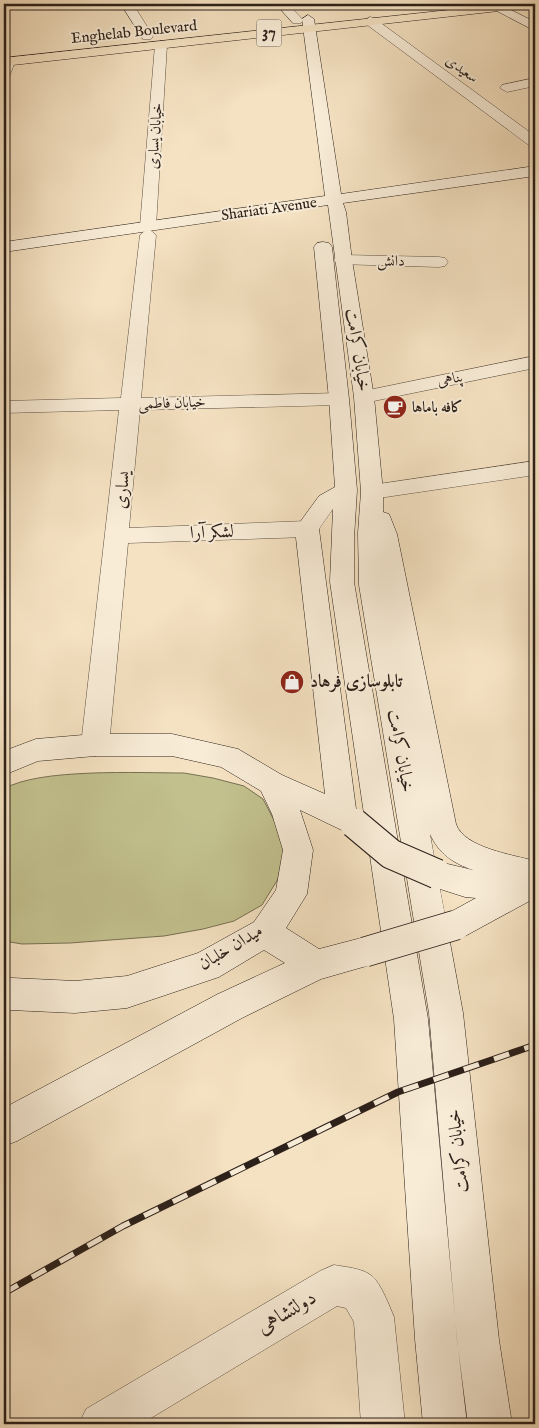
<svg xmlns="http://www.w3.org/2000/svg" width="539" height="1428" font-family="'IM FELL English',Amiri,serif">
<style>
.green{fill:#c2c18e;stroke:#777054}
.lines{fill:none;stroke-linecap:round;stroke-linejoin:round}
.street-casing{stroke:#5e5044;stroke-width:1}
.secondary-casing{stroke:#2c201a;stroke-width:1}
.primary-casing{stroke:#2c201a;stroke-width:1}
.street{fill:#f8ecd7;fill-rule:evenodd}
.secondary{fill:#f8ecd7;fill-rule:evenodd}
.primary{fill:#f5e2c2;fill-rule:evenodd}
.rail-casing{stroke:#2c201a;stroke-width:7}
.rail{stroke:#f8ecd7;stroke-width:5;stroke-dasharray:16;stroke-linecap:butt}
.secondary-bridge-casing{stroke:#2c201a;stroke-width:31;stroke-linecap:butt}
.secondary-bridge{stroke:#f8ecd7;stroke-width:29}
.labels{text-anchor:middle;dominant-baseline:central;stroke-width:4;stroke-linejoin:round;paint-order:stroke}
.far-street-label{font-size:15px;fill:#2c201a;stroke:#f8ecd7}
.far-poi-label{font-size:15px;font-weight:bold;fill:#2c201a;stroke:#f8ecd7;text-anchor:start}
.shield{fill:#f8ecd7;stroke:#695d53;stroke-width:1}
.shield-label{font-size:16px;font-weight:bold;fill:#2c201a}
.street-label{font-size:18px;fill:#2c201a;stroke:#f8ecd7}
.poi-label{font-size:18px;font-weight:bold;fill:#2c201a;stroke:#f8ecd7;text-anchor:start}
.near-street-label{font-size:21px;fill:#2c201a;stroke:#f8ecd7}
</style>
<rect width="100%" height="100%" fill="#f5e2c2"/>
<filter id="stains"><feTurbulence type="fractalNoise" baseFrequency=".004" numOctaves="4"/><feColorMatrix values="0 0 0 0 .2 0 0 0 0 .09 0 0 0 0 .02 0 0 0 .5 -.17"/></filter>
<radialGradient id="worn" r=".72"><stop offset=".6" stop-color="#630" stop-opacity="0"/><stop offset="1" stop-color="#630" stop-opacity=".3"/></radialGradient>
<!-- green -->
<path class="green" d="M184 773 213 778 244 786 263 799 276 824 284 850 278 879 262 905 234 921 203 929 164 936 70 943 22 944 4 941V789C38 768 140 773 184 773Z"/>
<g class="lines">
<!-- street casing -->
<g class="street-casing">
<path id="street" d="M121 4H133L153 36 151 39H143Z
M276 4H288L303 20 301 23H293Z
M370 17 374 18 535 136V147L530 146 366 24 364 21Z
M161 41 167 45 156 226 150 230 156 235 141 398 339 393 346 395 349 399 346 403 339 405 140 410 129 528 307 521 315 524 319 529 315 534 307 537 128 543 109 745 105 753 95 756 85 753 81 745 119 410 4 413V401L121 398 140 235 146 230 140 226 155 45Z
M9 58 15 62 9 77 4 78V60Z
M535 78V86L507 92 500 88 502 85Z
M343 255 439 257 445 258 448 262 445 266 439 267 337 264 334 260 337 256Z
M535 356V368L364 403 357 401 354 397 357 393 364 391Z
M535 461V475L372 499 364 497 361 492 364 487 372 485Z
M334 1265C345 1267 362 1268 372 1276 380 1282 390 1307 394 1317L405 1424H361L354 1322 346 1308 337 1306 141 1424H79L86 1409 320 1271Z"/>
</g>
<!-- secondary casing -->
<g class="secondary-casing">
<path id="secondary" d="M499 4 535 22V31L495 10 493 8 495 6Z
M308 15 314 19 341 194 535 166V176L343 203 346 212 352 260 374 397 383 492V512L389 514 397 534 456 824C464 848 514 855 535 861V898L467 935 456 940 449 937 463 1013 499 1340 512 1424H468L457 1340 429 1013 359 585 358 533 361 492 354 397 328 205 4 252V242L325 196 302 19ZM430 834C439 854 453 863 473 870L435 861ZM440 889 465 897 476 898 445 915Z
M323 242 329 243 332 247 349 399 357 490 354 538V582L428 1019 457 1339 467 1424H423L415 1339 394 1019 366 829 365 832 354 836 300 810 313 850 307 894 286 928 319 949 365 937 377 941 381 952 377 963 321 979 242 1018 17 1141 4 1146V1108L218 994 285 963 264 950 219 977 127 1008 75 1013 10 1010 4 1008V975L12 978 75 981 127 976 198 953 254 922 276 890 283 850 272 814 261 791 221 767 172 756H95L38 761 4 775V751L36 739 95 734H172L238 749 282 775 325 794 295 529 319 496 335 487 329 399 314 247 317 243ZM333 509 330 582 364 814 356 809 319 529Z"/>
</g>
<!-- primary casing -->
<g class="primary-casing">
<path id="primary" d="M505 4H535V7L4 66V58Z"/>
</g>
<!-- street -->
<use href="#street" class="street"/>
<!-- secondary -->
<use href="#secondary" class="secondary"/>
<!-- primary -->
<use href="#primary" class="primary"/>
<!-- rail casing -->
<g class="rail-casing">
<path id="rail" d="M4 1293 123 1226 398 1092 535 1045"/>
</g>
<!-- rail -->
<use href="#rail" class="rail"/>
<!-- secondary-bridge casing -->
<g class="secondary-bridge-casing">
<path id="secondary-bridge" d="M354 823 391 854 437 874
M365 952 456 925"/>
</g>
<!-- secondary-bridge -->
<use href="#secondary-bridge" class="secondary-bridge"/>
</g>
<!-- icons -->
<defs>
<g id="cafe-disc" transform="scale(1.25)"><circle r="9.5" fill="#8f2418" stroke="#f8ecd7"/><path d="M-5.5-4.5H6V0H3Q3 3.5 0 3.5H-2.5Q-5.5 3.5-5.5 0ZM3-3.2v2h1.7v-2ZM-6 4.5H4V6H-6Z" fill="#fff"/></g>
<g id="shop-disc" transform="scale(1.25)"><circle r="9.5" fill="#8f2418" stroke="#f8ecd7"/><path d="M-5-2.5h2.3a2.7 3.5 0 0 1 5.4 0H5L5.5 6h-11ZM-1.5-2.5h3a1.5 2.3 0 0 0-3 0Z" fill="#fff"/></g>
</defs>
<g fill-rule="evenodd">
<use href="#cafe-disc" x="395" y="407"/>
<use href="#shop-disc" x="292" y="682"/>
</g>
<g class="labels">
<!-- far-street labels -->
<g class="far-street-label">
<text transform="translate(134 32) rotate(-6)">Enghelab Boulevard</text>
<text transform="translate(462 69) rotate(36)">سعیدی</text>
<text transform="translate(155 136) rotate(-86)">خیابان یساری</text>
<text transform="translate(269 209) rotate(-8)">Shariati Avenue</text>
<text transform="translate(391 261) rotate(1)">دانش</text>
<text transform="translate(450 379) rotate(-11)">پناهی</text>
<text transform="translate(172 403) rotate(-2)">خیابان فاطمی</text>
</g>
<!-- far-poi labels -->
<g class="far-poi-label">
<text x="412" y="407">کافه باماها</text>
</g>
<!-- shield labels -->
<rect class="shield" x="256.5" y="19.5" width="25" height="27" rx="4"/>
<g class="shield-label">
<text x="269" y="33">37</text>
</g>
<!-- street labels -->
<g class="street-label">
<text transform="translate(357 350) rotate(81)">خیابان کرامت</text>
<text transform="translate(123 490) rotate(-84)">یساری</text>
<text transform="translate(212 533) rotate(-2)">لشکر آرا</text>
<text transform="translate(400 751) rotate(80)">خیابان کرامت</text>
<text transform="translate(231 948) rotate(-31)">میدان خلبان</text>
<text transform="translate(459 1151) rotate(-96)">خیابان کرامت</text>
</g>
<!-- poi labels -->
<g class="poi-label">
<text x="310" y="682">تابلوسازی فرهاد</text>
</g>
<!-- near-street labels -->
<g class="near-street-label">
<text transform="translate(287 1313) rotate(-31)">دولتشاهی</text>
</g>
</g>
<!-- margin -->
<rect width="539" height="1428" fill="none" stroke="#f5e2c2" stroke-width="20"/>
<rect x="5" y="5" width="529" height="1418" fill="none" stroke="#2c201a" stroke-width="2.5"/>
<rect x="10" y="10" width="519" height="1408" fill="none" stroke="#2c201a"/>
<rect width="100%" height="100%" filter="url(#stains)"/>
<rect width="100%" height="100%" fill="url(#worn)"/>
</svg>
